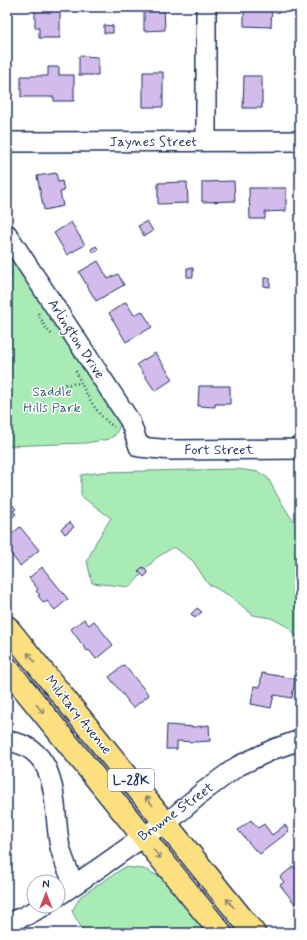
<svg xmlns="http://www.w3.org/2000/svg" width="307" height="940" font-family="Mynerve,sans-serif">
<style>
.green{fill:#a9ebb4;stroke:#628d89}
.building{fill:#d3bbeb;stroke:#1b2f5e}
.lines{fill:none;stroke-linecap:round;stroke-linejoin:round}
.minor-casing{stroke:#1b2f5e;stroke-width:22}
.major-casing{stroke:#1b2f5e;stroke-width:25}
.path{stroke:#1b2f5e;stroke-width:2.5;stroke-dasharray:1 3;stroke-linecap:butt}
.minor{stroke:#fff;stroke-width:19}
.major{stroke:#fce080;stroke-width:22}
.oneway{stroke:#8c886f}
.labels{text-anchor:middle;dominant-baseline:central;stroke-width:3;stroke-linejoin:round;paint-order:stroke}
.shield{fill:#fff;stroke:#5f6d8e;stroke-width:1}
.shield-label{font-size:13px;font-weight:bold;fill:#1b2f5e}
.street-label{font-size:14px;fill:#1b2f5e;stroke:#fff}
.park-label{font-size:14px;fill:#3e5e74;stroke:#fff}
</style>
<rect width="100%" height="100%" fill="#fff"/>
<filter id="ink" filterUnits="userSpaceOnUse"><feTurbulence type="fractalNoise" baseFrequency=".025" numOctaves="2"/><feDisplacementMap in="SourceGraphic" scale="8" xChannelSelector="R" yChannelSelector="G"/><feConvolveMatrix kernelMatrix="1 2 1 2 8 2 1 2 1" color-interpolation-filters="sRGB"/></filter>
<g filter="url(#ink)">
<!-- green -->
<path class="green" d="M7 249 121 424 115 435 109 439 86 443 7 446Z
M237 469 259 472 268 478 278 497 292 519 300 524V640L288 627 271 618 253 615 230 596 208 584 193 561 174 547 156 558 130 587 92 583 87 561 96 542 111 518 81 496V475L102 472Z
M125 867 144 869 161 877 206 933H84L72 911 81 896Z"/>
<!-- building -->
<path class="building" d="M35 7H60V38H39V28H35Z
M144 7H164L165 30 144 31Z
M250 7H272L271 27 244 26V11H249Z
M104 25 113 26V33H104Z
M79 56 98 57V75H79Z
M48 67H59V75H74V101H54V97H21V76H48Z
M143 72H163V107H143Z
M244 76H262V108H243Z
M56 173 58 182 62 181 64 191 60 192 63 206 44 210 37 176Z
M234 181 235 201 202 202V182Z
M187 182 188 203 158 204V183Z
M249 188H286V211L265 212V219H250Z
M147 221 153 231 144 236 138 226Z
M71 222 85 245 67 255 54 233Z
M96 246 99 250 94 253 91 249Z
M98 261 108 279 118 274 124 285 96 301 79 272Z
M187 268H193V277H187Z
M264 278H270V287L264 286Z
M126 302 134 315 142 311 152 327 126 342 109 313Z
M155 353 173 379 155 391 137 364Z
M199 386H230V404H215V407L198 406Z
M7 498 16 509 13 511 16 514 7 521Z
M70 522 74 527 65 534 61 529Z
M20 527 39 550 20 566 7 549V538Z
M42 567 68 599 55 610 47 601 44 603 38 596 40 595 36 591 38 589 29 578Z
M143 567 148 573 144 577 138 571Z
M197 608 202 612 195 618 191 614Z
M84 619 89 625 94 621 113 645 96 659 89 650 87 651 71 629Z
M124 665 149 695 133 708 127 701H128L109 677Z
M262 673 295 679 292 698 274 695 271 708 251 704 254 686 260 687Z
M167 725 195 727 209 725 210 741 194 742 177 741V749H166Z
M251 820 258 828 264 824 272 835 285 825 289 831 260 854 256 850H255L238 830Z
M300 828V836L296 831Z
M294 866 300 874V900L295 904 280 885 284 882 280 877Z"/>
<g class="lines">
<!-- minor casing -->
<g class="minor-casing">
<path id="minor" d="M206 7V141
M7 142 300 141
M7 234 130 421 139 447 172 450 300 449
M7 741C62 748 52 807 60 847 63 860 69 872 74 885
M58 896 102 866 143 837 175 816 204 791 238 766 274 749 300 740
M7 923 25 916 44 906"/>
</g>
<!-- major casing -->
<g class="major-casing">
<path id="major" d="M7 627 254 933
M7 668 221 933"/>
</g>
<!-- path -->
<path class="path" d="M7 274H13
M38 313 45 327 52 335
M76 371C84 391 96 415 114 427
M61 385 81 383"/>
<!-- minor -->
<use href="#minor" class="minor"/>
<!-- major -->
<use href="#major" class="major"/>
</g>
<!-- one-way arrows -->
<defs><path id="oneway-shaft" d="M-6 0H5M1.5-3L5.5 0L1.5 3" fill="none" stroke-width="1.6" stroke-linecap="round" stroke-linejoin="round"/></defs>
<g class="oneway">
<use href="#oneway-shaft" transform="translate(31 657) rotate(-129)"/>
<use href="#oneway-shaft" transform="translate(40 709) rotate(51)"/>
<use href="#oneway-shaft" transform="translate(149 801) rotate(-129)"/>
<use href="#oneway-shaft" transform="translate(157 854) rotate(51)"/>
<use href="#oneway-shaft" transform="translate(230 903) rotate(-129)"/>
</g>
</g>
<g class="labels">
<!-- shield labels -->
<rect class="shield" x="108" y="769" width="46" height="22" rx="3"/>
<g class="shield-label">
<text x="131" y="780">L-28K</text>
</g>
<!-- street labels -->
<g class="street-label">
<text x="153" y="142">Jaynes Street</text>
<text transform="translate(76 339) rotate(57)">Arlington Drive</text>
<text x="219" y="450">Fort Street</text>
<text transform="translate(78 715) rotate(51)">Military Avenue</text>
<text transform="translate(176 812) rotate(-36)">Browne Street</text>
</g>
<!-- park labels -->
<g class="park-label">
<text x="52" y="392">Saddle<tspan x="52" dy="16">Hills Park</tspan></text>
</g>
</g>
<!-- margin -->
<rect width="307" height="940" fill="none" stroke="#fff" stroke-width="24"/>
<rect x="12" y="12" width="283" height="916" fill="none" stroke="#1b2f5e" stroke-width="1.5" filter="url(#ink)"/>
<!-- north arrow -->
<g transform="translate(46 894)"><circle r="19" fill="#ffffff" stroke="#a4acbf"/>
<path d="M0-3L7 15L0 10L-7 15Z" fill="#d1495b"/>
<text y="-6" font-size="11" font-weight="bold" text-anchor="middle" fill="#1b2f5e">N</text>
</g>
</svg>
